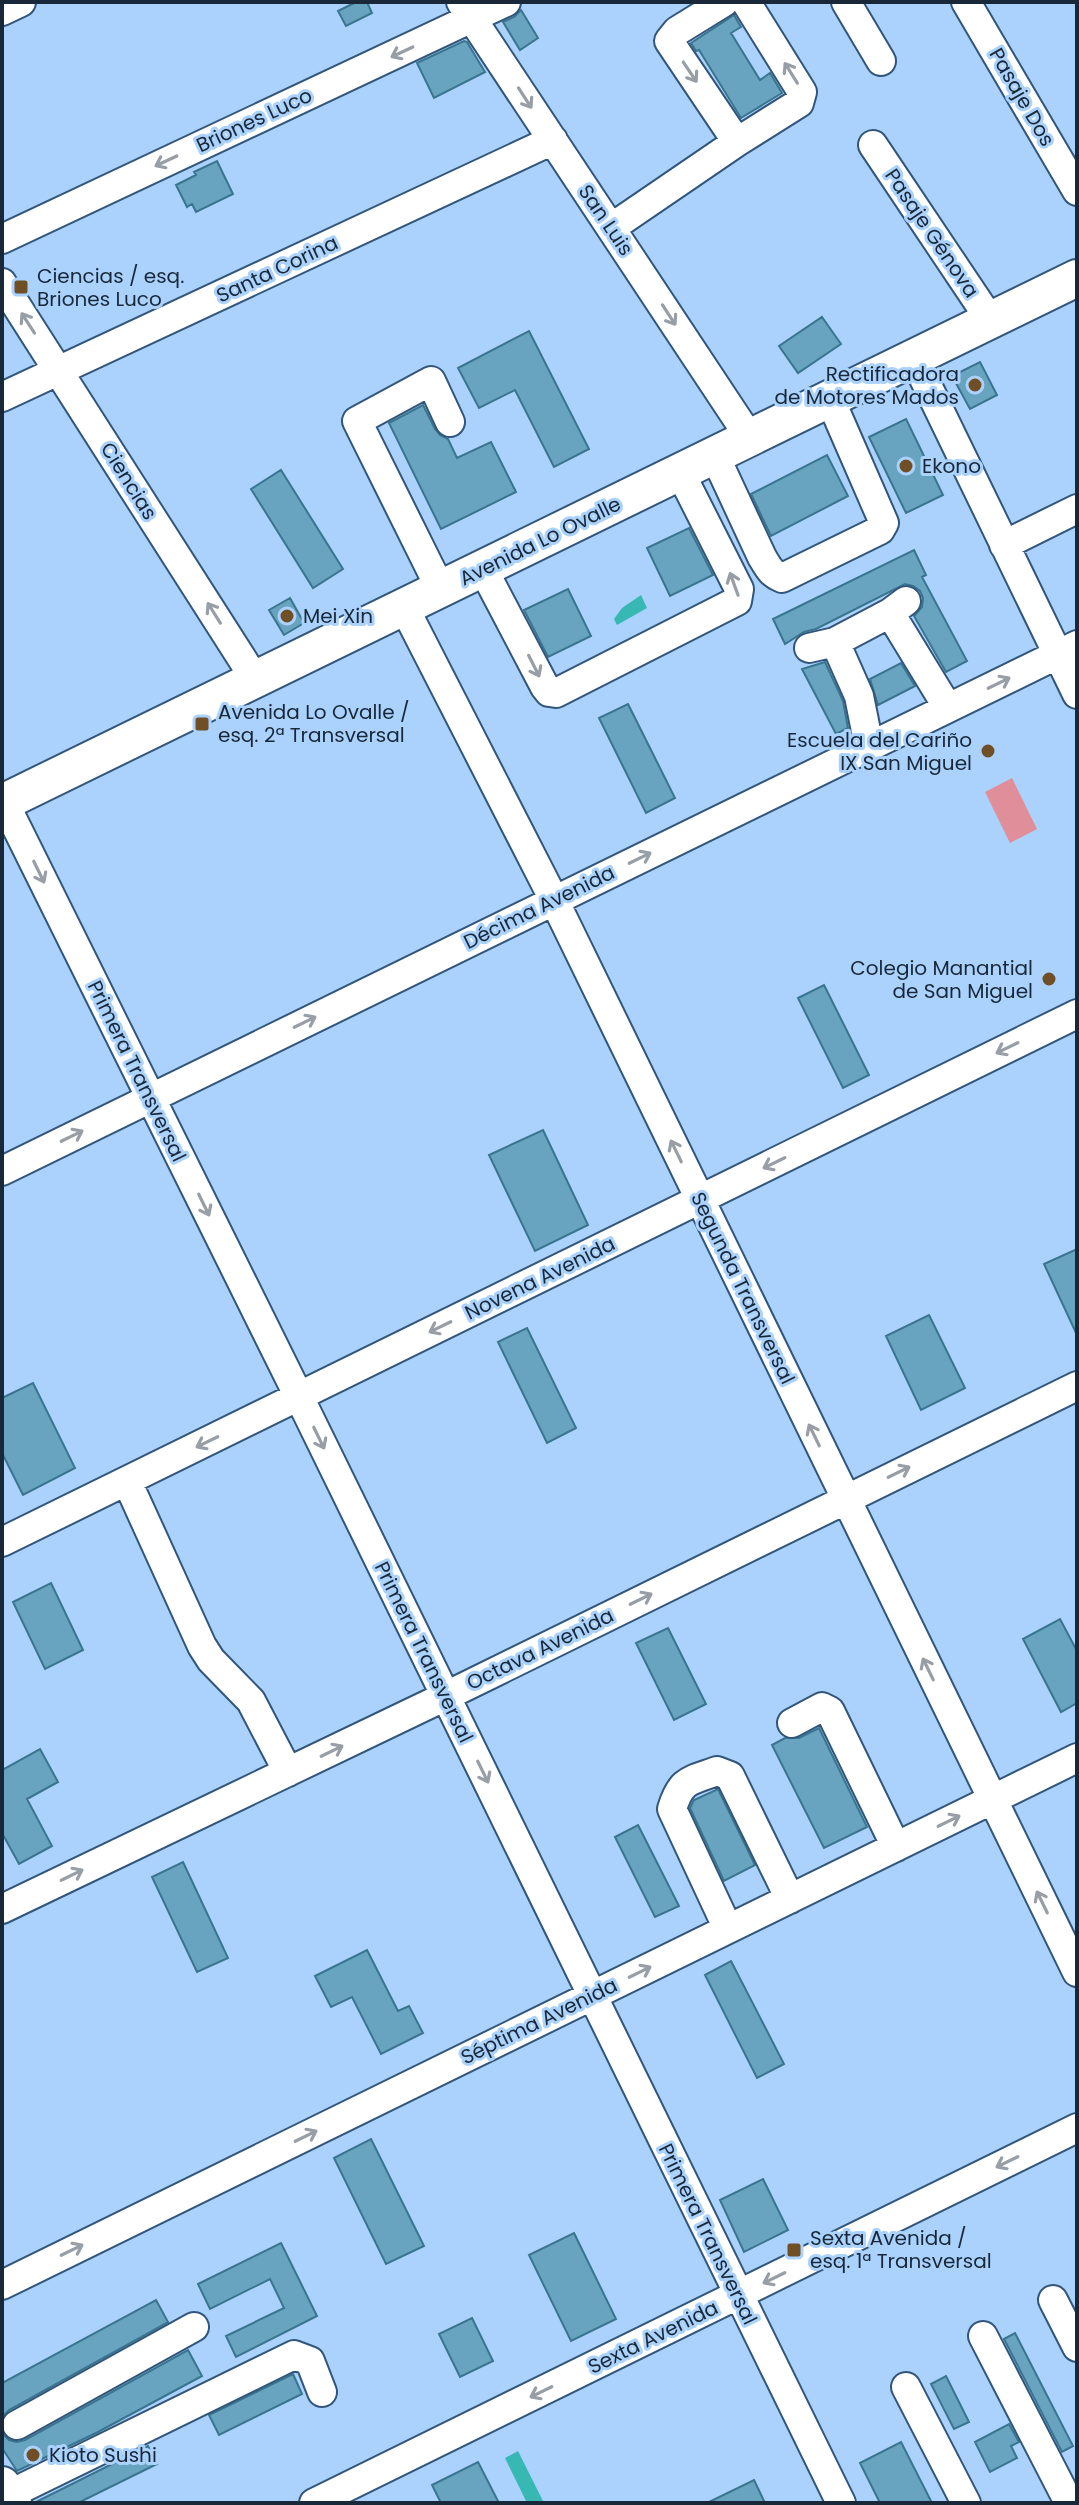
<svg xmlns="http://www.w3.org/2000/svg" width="1079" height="2505" font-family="Poppins,sans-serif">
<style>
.green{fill:#df8e9a}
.water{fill:#38b8b2}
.building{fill:#68a3bf;stroke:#3a758f;stroke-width:2}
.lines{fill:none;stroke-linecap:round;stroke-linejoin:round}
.minor-casing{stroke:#32567b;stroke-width:32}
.major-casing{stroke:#32567b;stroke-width:40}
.minor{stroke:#fff;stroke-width:28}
.major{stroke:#fff;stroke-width:36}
.oneway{stroke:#979ea5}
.poi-dot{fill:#704f26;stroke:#aad2fd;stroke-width:3}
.labels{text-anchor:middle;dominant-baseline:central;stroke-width:6;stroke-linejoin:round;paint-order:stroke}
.street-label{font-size:20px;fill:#182838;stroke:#aad2fd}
.poi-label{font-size:20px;fill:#182838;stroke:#aad2fd;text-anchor:start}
</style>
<rect width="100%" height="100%" fill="#aad2fd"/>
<!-- green -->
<path class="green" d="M1012 778 1037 829 1010 843 985 792Z"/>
<!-- water -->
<path class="water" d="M641 595 647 608 617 625 614 619 622 608Z
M518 2451 544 2503H527L505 2458Z"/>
<!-- building -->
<path class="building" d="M356 2H367L372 13 346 26 338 11Z
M521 10 538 38 520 50 503 22 514 17Z
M734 15 741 27 731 33 760 80 770 73 782 93 741 118 699 50 696 51 691 43Z
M464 41 467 42 485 72 434 98 417 63Z
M217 161 233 194 196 212 192 204 187 207 176 185 196 175 194 172Z
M822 317 841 344 798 373 779 346Z
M529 331 589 449 554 467 515 390 479 408 458 368Z
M980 362 997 395 970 409 952 376Z
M423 405 435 429 440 435 448 439 457 458 491 442 516 492 441 529 389 423Z
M906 419 943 495 906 513 869 437Z
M827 455 848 496 771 536 751 494Z
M281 470 343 569 313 588 251 489Z
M689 528 713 575 670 596 647 548Z
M914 550 926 575 922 577 967 661 946 672 914 616 922 607 923 598 920 591 913 586 905 584 816 629 804 632 785 644 773 619Z
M568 589 591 636 548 657 524 610Z
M290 598 304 623 284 635 269 610Z
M825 662 843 701 848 728 836 734 802 669Z
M901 663 915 686 878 705 870 679Z
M628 704 675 798 646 813 599 718Z
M824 985 869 1075 843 1088 798 998Z
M543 1130 588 1225 535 1251 489 1155Z
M1077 1249V1335L1044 1264Z
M929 1315 965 1388 921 1410 886 1336Z
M527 1328 576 1428 547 1443 498 1342Z
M33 1383 75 1468 23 1495 2 1453V1398Z
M51 1583 83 1650 45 1669 13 1602Z
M1060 1619 1077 1651V1703L1061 1712 1023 1639Z
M668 1628 706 1704 674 1720 636 1643Z
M819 1728 867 1827 824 1848 772 1745 785 1738H799Z
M40 1749 58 1782 27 1799 52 1846 19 1864 2 1833V1770Z
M718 1789 755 1865 724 1881 690 1808 694 1800Z
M638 1825 679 1906 655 1917 615 1837Z
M183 1862 228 1958 197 1972 152 1877Z
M367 1950 398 2011 409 2006 423 2033 381 2054 352 1997 331 2007 315 1976Z
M731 1961 784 2064 757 2078 705 1975Z
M371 2139 424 2246 386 2264 334 2158Z
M763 2179 788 2230 744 2252 720 2200Z
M574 2233 616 2319 571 2341 529 2255Z
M281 2243 317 2316 236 2357 226 2336 284 2308 270 2279 210 2309 198 2284Z
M156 2300 168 2322 9 2410 2 2417V2383Z
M472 2318 493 2361 460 2377 439 2334Z
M1015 2333 1073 2446 1062 2452 1004 2339Z
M188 2350 202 2376 98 2432 17 2471 2 2448V2433L9 2440 17 2442 25 2440Z
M293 2374 302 2394 219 2435 209 2415Z
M946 2376 969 2422 954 2429 931 2384Z
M1009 2424 1019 2442 1011 2446 1017 2458 990 2472 975 2442Z
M901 2442 932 2503H880L860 2463Z
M148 2446 157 2464 78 2503H34Z
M478 2462 499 2503H441L432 2485Z
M754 2480 765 2503H707Z"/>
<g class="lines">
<!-- minor casing -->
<g class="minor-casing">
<path id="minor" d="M461 2 750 438
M724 2 677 31 669 41 737 142
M846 2 881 61
M966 2 1077 191
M2 11 21 2
M873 145 991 321
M611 228 737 142 799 103 802 92 746 2
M2 239 506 2
M2 283 255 679
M914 358 1077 694
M2 397 553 140
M715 456 762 557C768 567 771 574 782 578L880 530 884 523 830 399
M1004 545 1077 509
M483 569 545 687 549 692 556 693 737 601 739 589 680 472
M441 590 357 421 431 381 450 422
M404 607 554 900 1077 1972
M890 613 948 708
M835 642 859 696 869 746
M809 648 835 642 890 613 906 601
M4 802 307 1413 841 2503
M2 1171 1077 645
M127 1481 202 1646 211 1660 251 1701 288 1772
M2 1542 1077 1014
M792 1723 822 1707 830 1711 896 1847
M2 1909 446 1696 1077 1386
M728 1929 672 1809C681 1779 690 1781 717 1771L730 1776 790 1899
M2 2285 1077 1758
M1053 2300 1077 2347
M983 2336 1064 2493
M906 2387 966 2503
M17 2425 194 2327
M8 2495 294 2355 310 2361 322 2392
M314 2503 1077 2128"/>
</g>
<!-- major casing -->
<g class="major-casing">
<path id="major" d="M2 803 1077 278
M2 2485 13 2503"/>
</g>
<!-- minor -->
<use href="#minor" class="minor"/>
<!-- major -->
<use href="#major" class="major"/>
</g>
<!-- one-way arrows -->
<defs><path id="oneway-shaft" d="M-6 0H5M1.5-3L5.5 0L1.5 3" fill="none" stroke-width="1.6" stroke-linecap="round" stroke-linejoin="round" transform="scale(2)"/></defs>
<g class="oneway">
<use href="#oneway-shaft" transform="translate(402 52) rotate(155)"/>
<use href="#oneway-shaft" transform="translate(690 72) rotate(56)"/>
<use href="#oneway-shaft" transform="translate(791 73) rotate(-122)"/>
<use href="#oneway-shaft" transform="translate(525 98) rotate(57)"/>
<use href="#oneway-shaft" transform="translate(166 161) rotate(155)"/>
<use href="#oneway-shaft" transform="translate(669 315) rotate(57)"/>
<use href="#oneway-shaft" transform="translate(28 323) rotate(-123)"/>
<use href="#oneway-shaft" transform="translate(734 584) rotate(-110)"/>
<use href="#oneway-shaft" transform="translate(214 613) rotate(-122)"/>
<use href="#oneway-shaft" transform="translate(534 666) rotate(63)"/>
<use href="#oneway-shaft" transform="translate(999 683) rotate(-26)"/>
<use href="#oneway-shaft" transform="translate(640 858) rotate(-26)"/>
<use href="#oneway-shaft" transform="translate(39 872) rotate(64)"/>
<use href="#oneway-shaft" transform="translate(305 1022) rotate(-26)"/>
<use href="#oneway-shaft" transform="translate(1007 1048) rotate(154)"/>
<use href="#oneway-shaft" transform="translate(72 1136) rotate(-26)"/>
<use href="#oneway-shaft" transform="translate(676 1151) rotate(-116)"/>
<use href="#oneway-shaft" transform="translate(774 1163) rotate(154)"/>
<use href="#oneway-shaft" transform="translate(204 1205) rotate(64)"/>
<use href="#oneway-shaft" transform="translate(440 1327) rotate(154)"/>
<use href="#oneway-shaft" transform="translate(814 1435) rotate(-116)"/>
<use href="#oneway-shaft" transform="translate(319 1438) rotate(64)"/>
<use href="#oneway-shaft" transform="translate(207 1442) rotate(154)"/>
<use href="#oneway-shaft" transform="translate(899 1472) rotate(-26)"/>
<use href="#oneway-shaft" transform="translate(641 1599) rotate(-26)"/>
<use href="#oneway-shaft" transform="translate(928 1669) rotate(-116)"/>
<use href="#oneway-shaft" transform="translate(332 1751) rotate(-26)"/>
<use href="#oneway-shaft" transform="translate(483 1772) rotate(64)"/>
<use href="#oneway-shaft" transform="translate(949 1821) rotate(-26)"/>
<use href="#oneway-shaft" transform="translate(72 1875) rotate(-26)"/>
<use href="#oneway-shaft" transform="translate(1042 1902) rotate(-116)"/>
<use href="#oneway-shaft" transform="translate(640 1972) rotate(-26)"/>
<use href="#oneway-shaft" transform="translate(306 2136) rotate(-26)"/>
<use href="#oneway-shaft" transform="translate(1007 2162) rotate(154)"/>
<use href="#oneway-shaft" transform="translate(72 2250) rotate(-26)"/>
<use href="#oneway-shaft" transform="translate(774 2278) rotate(154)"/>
<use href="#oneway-shaft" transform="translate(541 2392) rotate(154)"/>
</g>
<!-- markers -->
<g class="poi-dot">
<rect x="13" y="279" width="16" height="16" rx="4"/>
<circle cx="975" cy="385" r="8"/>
<circle cx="906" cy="466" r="8"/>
<circle cx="287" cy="616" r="8"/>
<rect x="194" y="716" width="16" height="16" rx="4"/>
<circle cx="988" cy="751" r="8"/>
<circle cx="1049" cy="979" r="8"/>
<rect x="786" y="2242" width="16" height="16" rx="4"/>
<circle cx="33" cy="2455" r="8"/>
</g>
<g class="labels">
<!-- street labels -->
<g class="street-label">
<text transform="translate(1022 97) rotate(60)">Pasaje Dos</text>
<text transform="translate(254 120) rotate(-25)">Briones Luco</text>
<text transform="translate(606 220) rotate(56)">San Luis</text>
<text transform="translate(932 233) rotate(56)">Pasaje Génova</text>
<text transform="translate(277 269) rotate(-25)">Santa Corina</text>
<text transform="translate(129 481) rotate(58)">Ciencias</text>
<text transform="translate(540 541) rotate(-26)">Avenida Lo Ovalle</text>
<text transform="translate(539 907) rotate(-26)">Décima Avenida</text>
<text transform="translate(137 1071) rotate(64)">Primera Transversal</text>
<text transform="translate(540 1278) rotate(-26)">Novena Avenida</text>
<text transform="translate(743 1288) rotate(64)">Segunda Transversal</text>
<text transform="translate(540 1649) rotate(-26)">Octava Avenida</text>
<text transform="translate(424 1652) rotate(64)">Primera Transversal</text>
<text transform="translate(539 2021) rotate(-26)">Séptima Avenida</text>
<text transform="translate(708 2234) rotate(64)">Primera Transversal</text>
<text transform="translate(653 2337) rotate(-26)">Sexta Avenida</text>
</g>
<!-- poi labels -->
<g class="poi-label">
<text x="37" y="276">Ciencias / esq.<tspan x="37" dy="23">Briones Luco</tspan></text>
<text x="959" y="374" text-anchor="end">Rectificadora<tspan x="959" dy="23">de Motores Mados</tspan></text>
<text x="922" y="466">Ekono</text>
<text x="303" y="616">Mei Xin</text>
<text x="218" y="712">Avenida Lo Ovalle /<tspan x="218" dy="23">esq. 2ª Transversal</tspan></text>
<text x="972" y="740" text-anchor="end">Escuela del Cariño<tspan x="972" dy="23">IX San Miguel</tspan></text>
<text x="1033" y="968" text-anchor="end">Colegio Manantial<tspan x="1033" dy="23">de San Miguel</tspan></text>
<text x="810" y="2238">Sexta Avenida /<tspan x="810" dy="23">esq. 1ª Transversal</tspan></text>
<text x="49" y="2455">Kioto Sushi</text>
</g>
</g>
<!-- border -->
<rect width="1079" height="2505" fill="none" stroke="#182838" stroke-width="8"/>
</svg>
